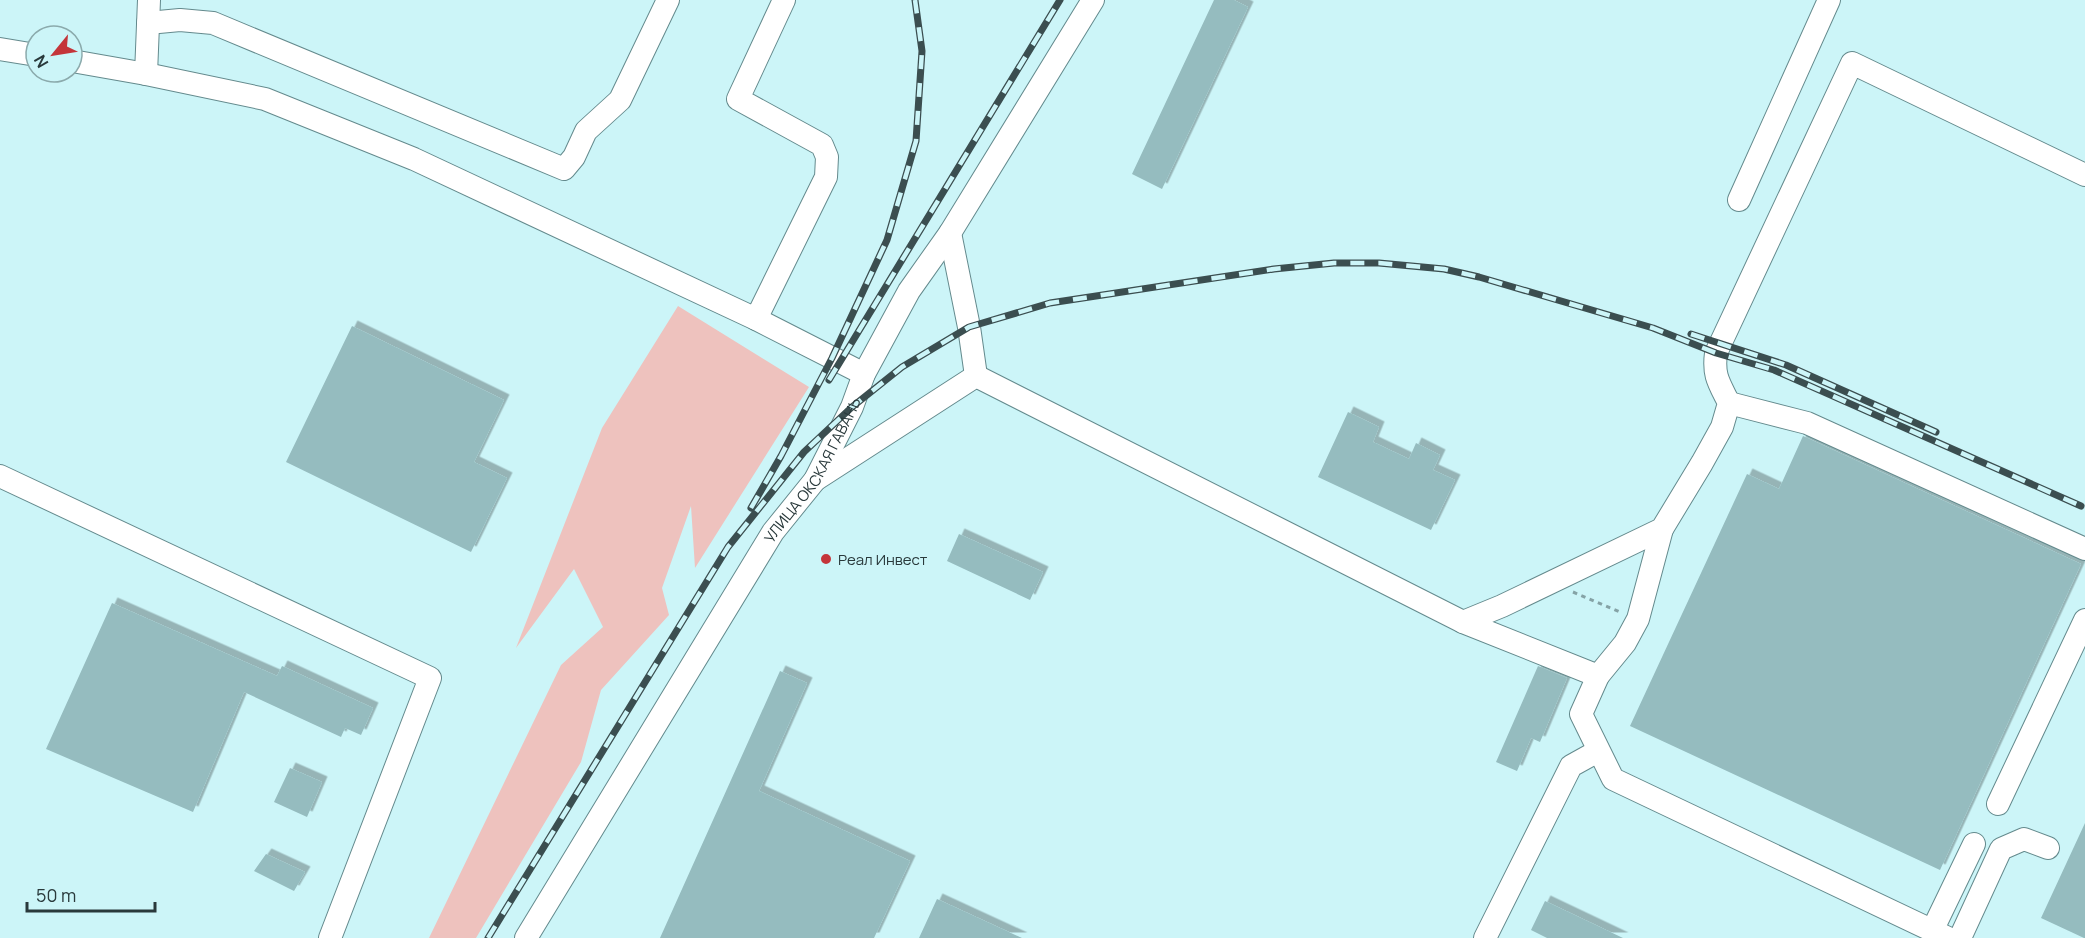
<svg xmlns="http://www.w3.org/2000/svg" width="2085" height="938" font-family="Manrope,sans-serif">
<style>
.green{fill:#eec2be}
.building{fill:#95bcbf;filter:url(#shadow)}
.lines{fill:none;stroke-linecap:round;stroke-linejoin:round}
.minor-casing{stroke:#648a8d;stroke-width:24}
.path{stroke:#85a3a6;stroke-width:3;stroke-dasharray:4.5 4.5;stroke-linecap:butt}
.minor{stroke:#fff;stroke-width:22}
.rail-casing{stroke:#3b4e50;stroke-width:7}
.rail{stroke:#ccf5f8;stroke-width:4.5;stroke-dasharray:14;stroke-linecap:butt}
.poi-dot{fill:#c4353a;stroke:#ccf5f8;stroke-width:2}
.labels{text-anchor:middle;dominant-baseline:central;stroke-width:4.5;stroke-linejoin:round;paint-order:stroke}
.street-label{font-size:15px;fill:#29393b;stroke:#ccf5f8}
.poi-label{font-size:15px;fill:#29393b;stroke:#ccf5f8;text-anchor:start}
</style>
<defs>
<filter id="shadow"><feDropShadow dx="5.5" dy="-5.5" stdDeviation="0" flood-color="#0004"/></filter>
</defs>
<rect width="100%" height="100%" fill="#ccf5f8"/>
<!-- green -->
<path class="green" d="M678 306 809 387 695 568 691 506 662 588 669 615 601 690 581 762 476 938H429L561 665 603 627 574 569 516 648 602 428Z"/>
<!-- building -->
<path class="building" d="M1214 0H1234L1248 7 1162 189 1132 174Z
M352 326 504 400 474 462 507 478 471 552 286 462Z
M1348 412 1379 427 1373 442 1409 459 1416 443 1440 455 1433 470 1455 480 1431 530 1318 477Z
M1803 436 2081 564 1940 870 1630 726 1747 474 1779 489Z
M959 534 1043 572 1030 600 947 561Z
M112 603 277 676 282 666 373 708 361 735 345 728 341 737 244 692 193 812 46 749Z
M1538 666 1567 678 1540 742 1531 738 1517 771 1496 762Z
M780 671 807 683 759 791 910 861 874 938H660Z
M290 768 322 782 307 817 274 802Z
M2085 823V938H2084L2041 918Z
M266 854 305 872 294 891 254 871Z
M937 899 1022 938H919Z
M1545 901 1623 938H1547L1531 930Z"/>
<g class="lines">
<!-- minor casing -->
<g class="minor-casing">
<g id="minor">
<path d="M148 23 180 20 213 23 564 169 574 157 586 131 620 100 668 0"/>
<path d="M0 49 36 55"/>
<path d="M72 61 146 74 265 99 414 159 756 319 864 374"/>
<path d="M146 74 149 0"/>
<path d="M1739 200 1829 0"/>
<path d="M950 233 969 327 976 376"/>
<path d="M756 319 826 177 827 157 822 145 738 99 784 0"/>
<path d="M1729 403 1807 423 2085 549"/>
<path d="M0 476 430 678 330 938"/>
<path d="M815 480 976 376 1463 622 1598 676 1581 714 1613 779 1948 938"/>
<path d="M1463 622 1502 606 1662 529 1702 463 1722 427 1729 403C1719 383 1713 376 1716 353L1852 63 2085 175"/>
<path d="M1598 676 1625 643 1638 619 1662 529"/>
<path d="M1998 804 2085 620"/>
<path d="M1932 931 1974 844"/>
<path id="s1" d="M526 938 773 532 815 480 852 407 864 374 909 291 950 233 1093 0"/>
<path d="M1485 938 1571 766 1598 751"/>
<path d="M1960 938 2001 849 2024 839 2048 848"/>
</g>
</g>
<!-- path -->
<path class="path" d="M1573 592 1620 612"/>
<!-- minor -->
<use href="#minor" class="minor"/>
<!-- rail casing -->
<g class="rail-casing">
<path id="rail" d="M1691 334 1786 365 1936 432
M829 380 1060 0
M751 508 781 456 832 358 887 240 916 141 922 51 915 0
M488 938 728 547 804 452 852 407 902 367 969 327 1050 303 1274 269 1334 263H1379L1444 269 1479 277 1653 328 1716 353 1774 370 2081 506"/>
</g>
<!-- rail -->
<use href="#rail" class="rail"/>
</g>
<!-- markers -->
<circle class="poi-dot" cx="826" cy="559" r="6"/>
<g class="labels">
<!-- street labels -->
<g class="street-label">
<text stroke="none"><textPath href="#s1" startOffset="549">УЛИЦА ОКСКАЯ ГАВАНЬ</textPath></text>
</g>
<!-- poi labels -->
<g class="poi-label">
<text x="838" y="559">Реал Инвест</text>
</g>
</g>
<!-- north arrow -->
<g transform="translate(54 54) rotate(240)"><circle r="28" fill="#ccf5f8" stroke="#8baaac" stroke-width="1.5"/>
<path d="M0-4.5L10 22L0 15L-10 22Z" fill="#c4353a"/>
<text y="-9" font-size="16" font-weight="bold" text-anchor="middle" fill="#29393b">N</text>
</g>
<!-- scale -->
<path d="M27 902v9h128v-9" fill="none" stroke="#29393b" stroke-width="3"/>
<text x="36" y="902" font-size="18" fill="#29393b" stroke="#ccf5f8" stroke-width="4.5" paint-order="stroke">50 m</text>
</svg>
